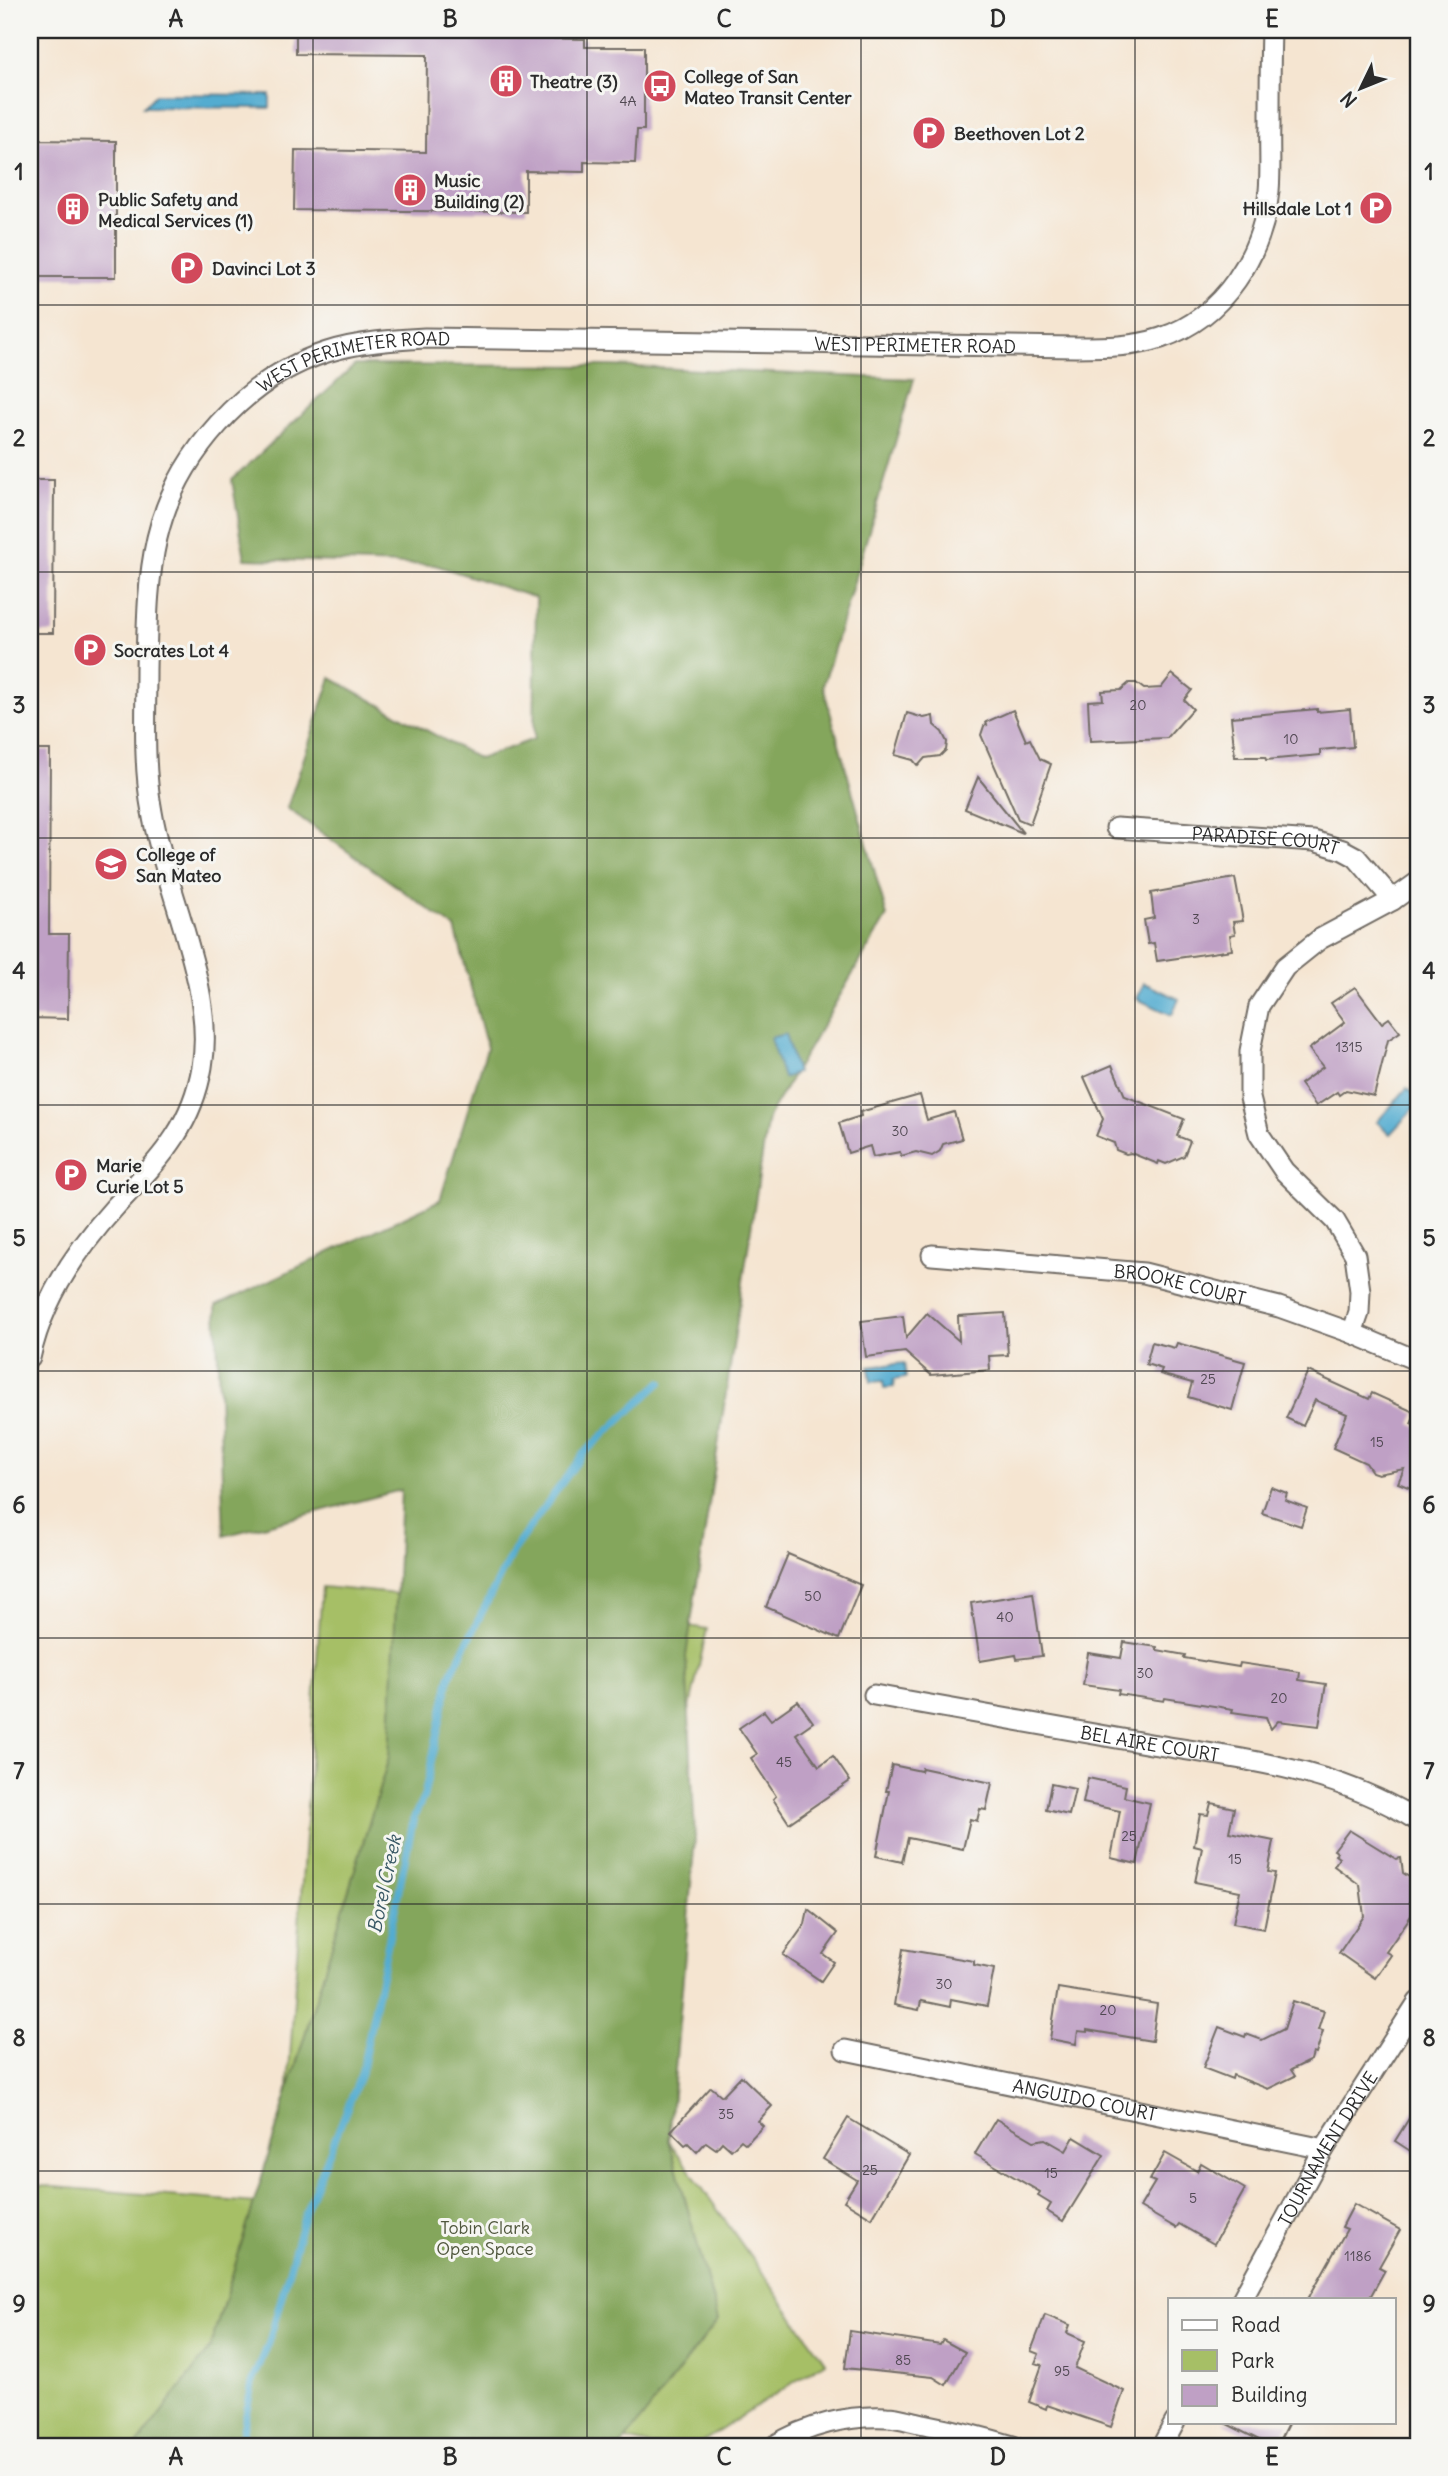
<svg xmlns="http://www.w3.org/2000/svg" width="1448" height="2476" viewBox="0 0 1448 2476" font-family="Delius,sans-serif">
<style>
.green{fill:#a6bf66;stroke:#687548;stroke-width:2}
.forest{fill:#84a65b;stroke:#586843;stroke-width:2}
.water{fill:#52acd0;stroke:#3e6c7e;stroke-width:2}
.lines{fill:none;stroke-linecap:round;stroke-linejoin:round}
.stream{stroke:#52acd0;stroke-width:7}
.building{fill:#bfa0c5}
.minor-casing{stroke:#726c65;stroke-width:23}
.minor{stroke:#fff;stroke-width:19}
.grid{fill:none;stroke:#2b2b2b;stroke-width:2;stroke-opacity:0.55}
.labels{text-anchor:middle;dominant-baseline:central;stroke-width:6;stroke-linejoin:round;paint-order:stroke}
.number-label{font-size:14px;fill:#504852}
.poi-label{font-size:18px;font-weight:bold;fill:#2b2b2b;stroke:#f6f6f2;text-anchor:start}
.street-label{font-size:18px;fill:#2b2b2b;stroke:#f6f6f2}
.park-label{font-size:18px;fill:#50573d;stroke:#f6f6f2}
.water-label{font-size:19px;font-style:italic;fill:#395865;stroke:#f6f6f2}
.neatline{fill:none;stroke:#2b2b2b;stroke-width:2.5}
.grid-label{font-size:23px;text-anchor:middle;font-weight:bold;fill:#2b2b2b}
</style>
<rect width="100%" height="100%" fill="#f6f6f2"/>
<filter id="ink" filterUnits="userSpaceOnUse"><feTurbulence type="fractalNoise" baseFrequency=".0143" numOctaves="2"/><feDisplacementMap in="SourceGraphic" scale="14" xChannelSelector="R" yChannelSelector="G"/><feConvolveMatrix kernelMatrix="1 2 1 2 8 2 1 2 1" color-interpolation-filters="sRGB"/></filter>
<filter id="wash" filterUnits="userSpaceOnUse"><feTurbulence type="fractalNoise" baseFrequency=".00686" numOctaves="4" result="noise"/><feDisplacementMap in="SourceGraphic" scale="28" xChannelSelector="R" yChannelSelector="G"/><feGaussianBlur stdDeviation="1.57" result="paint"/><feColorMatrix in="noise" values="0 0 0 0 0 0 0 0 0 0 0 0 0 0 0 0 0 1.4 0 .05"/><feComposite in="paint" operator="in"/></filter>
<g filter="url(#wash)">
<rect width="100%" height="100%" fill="#f5e5d1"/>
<path class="green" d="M322 1587 624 1615 707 1629 688 1716 693 1840 669 2141 825 2362 696 2446H653L604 2435 594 2446H30V2185L280 2205Z"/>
<path class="forest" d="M355 365 611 366 914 379 823 686 887 916 768 1117 686 1656 695 1838 669 2140 718 2320 621 2446H136L210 2348 389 1757 401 1490 224 1536 216 1306 440 1200 487 1048 455 928 287 808 331 678 479 759 534 739 536 598 435 565 245 559 232 480Z"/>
<g class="water">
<path d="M156 94 270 95V108L143 107Z"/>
<path d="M1144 983 1179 999 1172 1015 1137 999Z"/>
<path d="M785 1034 797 1073 783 1078 770 1038Z"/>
<path d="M1407 1088 1418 1098V1104L1390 1134 1377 1122Z"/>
<path d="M904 1363 906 1378 893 1380 894 1387 884 1388 883 1381 871 1382 869 1367Z"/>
</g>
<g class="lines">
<path class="stream" d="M240 2446 252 2384 269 2342 305 2213 361 2074 414 1817 424 1796 450 1676 514 1549 583 1454 661 1382"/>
</g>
<g id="blocks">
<g class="building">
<path d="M296 30H528V38L585 39V47H644V130H637L635 163 584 162V172L526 171V212L294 210 295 150 426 152 427 55 296 54Z"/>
<path d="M30 140 116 141V277H30Z"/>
<path d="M30 480H54L53 633H30Z"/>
<path d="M1172 674 1192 690 1184 700 1193 709 1167 738 1090 741 1088 701 1103 700 1102 691 1121 690 1129 683H1136L1144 689 1161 688Z"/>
<path d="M1317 709V712L1350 709 1353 747 1320 750V755L1266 760 1265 757H1235L1231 717Z"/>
<path d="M1013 710 1026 741 1030 739 1040 759 1051 764 1030 824 1018 819 981 735 984 726 987 725 986 722Z"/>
<path d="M907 713 924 718 933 716 934 725 942 732 947 742 946 750 940 756 925 758 918 766 913 760 895 755Z"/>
<path d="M30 750H50L49 934H69L68 1019 30 1018Z"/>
<path d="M978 777 1023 833 965 809Z"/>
<path d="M1235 878 1243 921 1233 922 1235 934 1230 935 1232 950 1157 961 1154 943 1148 944 1144 920 1154 918 1151 893Z"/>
<path d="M1355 987 1382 1023 1389 1018 1400 1032 1388 1040 1374 1096 1346 1090 1339 1095 1337 1092 1316 1106 1300 1084 1323 1067 1309 1049 1345 1022 1331 1003Z"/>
<path d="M1112 1065 1125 1096 1184 1119 1177 1136 1190 1141 1184 1156 1166 1164 1159 1161 1158 1164 1131 1153 1126 1154 1116 1150 1114 1143 1096 1136 1103 1119 1084 1077Z"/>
<path d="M920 1095 927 1120 954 1112 962 1139 943 1144 940 1151 932 1156 916 1152 901 1156 900 1152 873 1157 870 1146 848 1153 839 1123 861 1116 860 1112Z"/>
<path d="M927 1313 959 1341 958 1316 1005 1313 1008 1355 989 1356 990 1370 931 1375 905 1352 866 1357 861 1321 903 1316 906 1338Z"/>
<path d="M1152 1342 1175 1348 1177 1343 1245 1362 1232 1410 1188 1397 1192 1383 1160 1374 1162 1369 1146 1364Z"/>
<path d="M1308 1371 1369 1399 1372 1393 1416 1413 1411 1424 1418 1427V1491L1398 1483 1404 1469 1378 1474 1372 1472 1366 1463 1333 1448 1347 1414 1315 1400 1303 1426 1286 1418Z"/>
<path d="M1271 1487 1287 1493 1285 1500 1307 1508 1301 1526 1262 1513Z"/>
<path d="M788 1554 861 1585 839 1639 766 1607Z"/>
<path d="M1033 1593 1042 1656 1017 1659 1016 1655 980 1661 971 1603Z"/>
<path d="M1124 1642 1157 1647V1650L1185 1655 1184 1658 1239 1667 1240 1663 1300 1672 1299 1680 1326 1684 1319 1726 1278 1721 1271 1729 1266 1717 1232 1712 1233 1709 1165 1698 1164 1701 1118 1694 1119 1690 1083 1685 1088 1653 1121 1658Z"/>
<path d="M798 1701 813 1722 796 1734 819 1766 833 1756 850 1781 789 1823 773 1799 776 1796 751 1758 757 1754 739 1728 764 1711 771 1720Z"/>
<path d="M892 1765 921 1771 922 1768 992 1783 986 1810 980 1809 977 1821 970 1819 963 1849 908 1838 902 1862 876 1856 889 1791H886Z"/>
<path d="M1088 1778 1126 1786 1124 1797 1150 1803 1137 1864 1111 1858 1120 1811 1083 1803Z"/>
<path d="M1051 1784 1075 1789 1069 1815 1046 1810Z"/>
<path d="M1211 1803 1234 1808 1229 1832 1274 1841 1268 1872 1275 1873 1264 1929 1233 1923 1240 1891 1195 1882 1202 1848 1194 1846 1200 1814 1208 1815Z"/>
<path d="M1349 1830 1396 1859 1401 1858 1403 1873 1418 1883V1890L1410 1902 1417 1907 1386 1952 1391 1955 1375 1978 1339 1953 1364 1916 1360 1885 1334 1866 1339 1858 1335 1855 1337 1852 1334 1850Z"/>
<path d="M808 1909 838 1933 823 1954 834 1962 821 1981 783 1955 805 1924Z"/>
<path d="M903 1949 974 1961V1965L994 1969 987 2006 951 1999 950 2007 921 2001 919 2010 894 2005Z"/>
<path d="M1058 1988 1157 2004 1152 2041 1087 2030V2032L1078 2031 1076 2044 1050 2039Z"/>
<path d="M1293 2001 1324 2011 1318 2030 1323 2031 1316 2054 1313 2053 1311 2060 1291 2070 1295 2076 1268 2089 1233 2075 1232 2079 1203 2068 1219 2027 1245 2037 1246 2034 1262 2040 1284 2029Z"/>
<path d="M741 2076 772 2106 758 2121 763 2126 746 2144 741 2140 731 2150 722 2142 716 2149 706 2142 697 2152 688 2143 685 2145 671 2131 711 2087 722 2096Z"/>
<path d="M1418 2104V2156L1395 2141Z"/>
<path d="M848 2118 909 2155 872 2218 844 2201 857 2180 823 2159Z"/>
<path d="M996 2119 1034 2141 1045 2139 1066 2151 1074 2137 1104 2155 1063 2221 1047 2211 1051 2204 1038 2196 1040 2192 975 2154Z"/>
<path d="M1165 2153 1197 2171 1201 2163 1245 2189 1214 2244 1179 2224 1176 2228 1140 2207 1155 2182 1150 2180Z"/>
<path d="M1354 2204 1400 2230 1379 2267 1385 2270 1369 2299H1308L1347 2229 1342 2227Z"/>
<path d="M1045 2315 1070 2325 1067 2333 1085 2341 1075 2368 1124 2391 1111 2427 1047 2405 1046 2409 1029 2402 1042 2365 1035 2363 1039 2354 1031 2351Z"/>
<path d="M850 2331 940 2345 943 2340 965 2352 946 2385 933 2377 845 2368Z"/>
<path d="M1223 2422H1289L1277 2446H1271Z"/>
</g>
</g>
</g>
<g filter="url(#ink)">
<use href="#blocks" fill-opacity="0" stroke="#726c65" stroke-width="2"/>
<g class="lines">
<defs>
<g id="minor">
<path id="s1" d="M1116 828 1314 841 1343 850 1356 857 1393 900"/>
<path id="s2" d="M932 1255 1144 1273 1279 1307 1352 1333 1418 1361"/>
<path d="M1352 1333 1359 1313 1360 1291 1355 1255 1335 1221 1284 1171 1259 1134 1250 1098V1051L1259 1006 1285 967 1320 939 1393 900 1418 882"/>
<path id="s3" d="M30 1358C42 1301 76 1250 115 1207 156 1162 191 1131 202 1067 216 989 165 891 152 812 143 765 146 716 146 669 147 625 147 582 157 538 176 456 245 378 327 352 359 342 392 340 425 338L1076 347C1105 347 1134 347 1161 338 1224 317 1263 254 1269 191 1271 169 1269 147 1270 126 1270 94 1270 62 1271 30"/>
<path id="s4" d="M874 1695C964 1711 1055 1727 1145 1743 1240 1759 1335 1768 1418 1821"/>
<path id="s5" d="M845 2050 1324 2149"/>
<path id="s6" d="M1242 2299 1324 2149 1418 2002"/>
<path d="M774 2446C806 2425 849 2415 887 2417 899 2417 912 2422 924 2424 954 2430 983 2437 1013 2446"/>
<path d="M1162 2446 1175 2422"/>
</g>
</defs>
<use href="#minor" class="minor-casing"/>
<use href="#minor" class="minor"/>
</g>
</g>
<path class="grid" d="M313 30V2446M587 30V2446M861 30V2446M1135 30V2446M30 305H1418M30 572H1418M30 838H1418M30 1105H1418M30 1371H1418M30 1638H1418M30 1904H1418M30 2171H1418"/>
<defs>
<symbol id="building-disc" viewBox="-11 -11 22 22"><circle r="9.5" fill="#d1495b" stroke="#f6f6f2"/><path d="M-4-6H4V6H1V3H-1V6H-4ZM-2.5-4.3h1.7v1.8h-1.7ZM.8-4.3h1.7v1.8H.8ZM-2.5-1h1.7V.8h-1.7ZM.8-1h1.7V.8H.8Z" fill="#fff"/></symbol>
<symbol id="bus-disc" viewBox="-11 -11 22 22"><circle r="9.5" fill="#d1495b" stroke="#f6f6f2"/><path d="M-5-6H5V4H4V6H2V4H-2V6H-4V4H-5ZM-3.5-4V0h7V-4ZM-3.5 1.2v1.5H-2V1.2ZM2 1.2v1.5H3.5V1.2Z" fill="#fff"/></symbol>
<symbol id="parking-disc" viewBox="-11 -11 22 22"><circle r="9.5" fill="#d1495b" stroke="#f6f6f2"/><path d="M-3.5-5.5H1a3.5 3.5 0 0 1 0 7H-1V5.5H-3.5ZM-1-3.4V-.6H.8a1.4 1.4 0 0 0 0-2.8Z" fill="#fff"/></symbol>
<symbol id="university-disc" viewBox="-11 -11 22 22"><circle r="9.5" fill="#d1495b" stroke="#f6f6f2"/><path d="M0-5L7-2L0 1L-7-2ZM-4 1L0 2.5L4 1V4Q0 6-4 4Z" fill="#fff"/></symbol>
</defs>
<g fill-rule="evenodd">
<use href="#building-disc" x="487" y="62" width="38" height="38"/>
<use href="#bus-disc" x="641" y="67" width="38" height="38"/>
<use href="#parking-disc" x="910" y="114" width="38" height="38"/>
<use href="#building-disc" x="391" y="171" width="38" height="38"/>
<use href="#parking-disc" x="1357" y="189" width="38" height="38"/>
<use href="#building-disc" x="54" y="190" width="38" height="38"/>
<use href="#parking-disc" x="168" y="249" width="38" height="38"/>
<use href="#parking-disc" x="71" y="631" width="38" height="38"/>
<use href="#university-disc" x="92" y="845" width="38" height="38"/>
<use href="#parking-disc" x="52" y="1156" width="38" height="38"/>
</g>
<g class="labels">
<g class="number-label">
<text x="628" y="101">4A</text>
<text x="1138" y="705">20</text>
<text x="1291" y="739">10</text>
<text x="1196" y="919">3</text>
<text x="1349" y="1047">1315</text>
<text x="900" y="1131">30</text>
<text x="1208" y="1379">25</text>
<text x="1377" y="1442">15</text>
<text x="813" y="1596">50</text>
<text x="1005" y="1617">40</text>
<text x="1145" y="1673">30</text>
<text x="1279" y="1698">20</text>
<text x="784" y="1762">45</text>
<text x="1129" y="1836">25</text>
<text x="1235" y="1859">15</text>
<text x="944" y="1984">30</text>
<text x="1108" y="2010">20</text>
<text x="726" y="2114">35</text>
<text x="870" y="2170">25</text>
<text x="1051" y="2173">15</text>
<text x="1193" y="2198">5</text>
<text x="1358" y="2256">1186</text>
<text x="903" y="2360">85</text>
<text x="1062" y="2371">95</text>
</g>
<g class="poi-label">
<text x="684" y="76">College of San<tspan x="684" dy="21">Mateo Transit Center</tspan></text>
<text x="530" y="81">Theatre (3)</text>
<text x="954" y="133">Beethoven Lot 2</text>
<text x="434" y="180">Music<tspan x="434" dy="21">Building (2)</tspan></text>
<text x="98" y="199">Public Safety and<tspan x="98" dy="21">Medical Services (1)</tspan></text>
<text x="1352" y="208" text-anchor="end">Hillsdale Lot 1</text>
<text x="212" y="268">Davinci Lot 3</text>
<text x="114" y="650">Socrates Lot 4</text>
<text x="136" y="854">College of<tspan x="136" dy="21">San Mateo</tspan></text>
<text x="96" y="1165">Marie<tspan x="96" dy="21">Curie Lot 5</tspan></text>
</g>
<g class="street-label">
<text stroke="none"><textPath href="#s3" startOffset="1732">WEST PERIMETER ROAD</textPath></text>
<text stroke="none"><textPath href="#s3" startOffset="1166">WEST PERIMETER ROAD</textPath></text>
<text stroke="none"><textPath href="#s1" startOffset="150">PARADISE COURT</textPath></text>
<text stroke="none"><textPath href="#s2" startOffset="250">BROOKE COURT</textPath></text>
<text stroke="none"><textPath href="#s4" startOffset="280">BEL AIRE COURT</textPath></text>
<text stroke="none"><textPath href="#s5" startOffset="245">ANGUIDO COURT</textPath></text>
<text stroke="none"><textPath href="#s6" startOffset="173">TOURNAMENT DRIVE</textPath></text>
</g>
<g class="park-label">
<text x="485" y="2227">Tobin Clark<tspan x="485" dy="21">Open Space</tspan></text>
</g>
<g class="water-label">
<text transform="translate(384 1884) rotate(-78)">Borel Creek</text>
</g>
</g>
<rect width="1448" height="2476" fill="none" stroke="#f6f6f2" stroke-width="77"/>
<rect x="1168" y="2298" width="228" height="126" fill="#f6f6f2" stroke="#a5a5a2" stroke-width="2"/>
<rect x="1182" y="2320" width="35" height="10" fill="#ffffff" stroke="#a5a5a2" stroke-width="2"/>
<text x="1231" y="2332" font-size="21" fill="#2b2b2b">Road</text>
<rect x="1182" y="2350" width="35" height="21" fill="#a6bf66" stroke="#a5a5a2" stroke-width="2"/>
<text x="1231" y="2368" font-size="21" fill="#2b2b2b">Park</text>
<rect x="1182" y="2385" width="35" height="21" fill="#bfa0c5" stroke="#a5a5a2" stroke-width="2"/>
<text x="1231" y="2402" font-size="21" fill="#2b2b2b">Building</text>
<g transform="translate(1361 88) rotate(227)" stroke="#f6f6f2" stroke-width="5" paint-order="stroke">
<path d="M0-5L12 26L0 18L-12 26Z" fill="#2b2b2b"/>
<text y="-10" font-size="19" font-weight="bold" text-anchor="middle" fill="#2b2b2b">N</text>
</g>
<rect x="38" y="38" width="1372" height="2400" class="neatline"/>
<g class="grid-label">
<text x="176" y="27">A</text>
<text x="450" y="27">B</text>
<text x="724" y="27">C</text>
<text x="998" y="27">D</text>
<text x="1272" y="27">E</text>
<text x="19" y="180">1</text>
<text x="1429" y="180">1</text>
<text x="19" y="446">2</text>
<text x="1429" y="446">2</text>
<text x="19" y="713">3</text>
<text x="1429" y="713">3</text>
<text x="19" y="979">4</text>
<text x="1429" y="979">4</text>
<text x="19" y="1246">5</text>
<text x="1429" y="1246">5</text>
<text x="19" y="1513">6</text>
<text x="1429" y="1513">6</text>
<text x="19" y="1779">7</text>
<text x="1429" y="1779">7</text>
<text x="19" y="2046">8</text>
<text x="1429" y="2046">8</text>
<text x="19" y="2312">9</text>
<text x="1429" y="2312">9</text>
<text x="176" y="2465">A</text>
<text x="450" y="2465">B</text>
<text x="724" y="2465">C</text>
<text x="998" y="2465">D</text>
<text x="1272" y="2465">E</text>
</g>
</svg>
